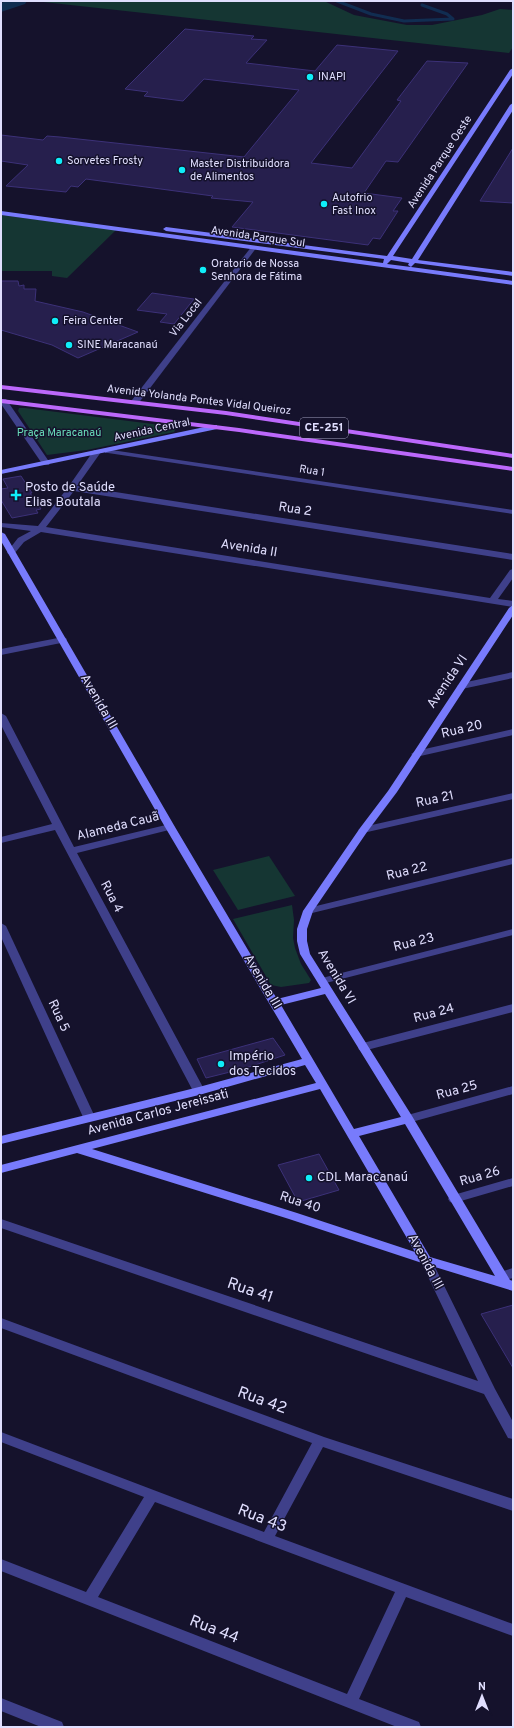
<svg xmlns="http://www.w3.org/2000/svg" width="514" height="1728" viewBox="0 0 514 1728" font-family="Overpass,sans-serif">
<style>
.green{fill:#153633}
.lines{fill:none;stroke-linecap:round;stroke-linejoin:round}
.stream{stroke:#112d51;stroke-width:3}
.river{fill:#112d51;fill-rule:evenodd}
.building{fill:#261f4d;stroke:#3c3178}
.street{fill:#3f408a;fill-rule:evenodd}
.secondary{fill:#787bfc;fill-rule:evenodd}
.primary{fill:#bc68fb;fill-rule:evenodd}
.poi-dot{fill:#0feef9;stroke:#15122c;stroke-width:1.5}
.labels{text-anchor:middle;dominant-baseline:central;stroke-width:3;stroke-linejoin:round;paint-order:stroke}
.far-poi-label{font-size:11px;fill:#e0defe;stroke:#15122c;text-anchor:start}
.far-street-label{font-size:11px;fill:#e0defe;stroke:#15122c}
.far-park-label{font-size:11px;fill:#6adebb;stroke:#15122c}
.shield{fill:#15122c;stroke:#a3a1bf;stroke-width:1}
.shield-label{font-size:12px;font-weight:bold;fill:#e0defe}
.poi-label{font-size:13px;fill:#e0defe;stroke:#15122c;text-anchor:start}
.street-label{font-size:13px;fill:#e0defe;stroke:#15122c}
.near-street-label{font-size:16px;fill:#e0defe;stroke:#15122c}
</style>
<rect width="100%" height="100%" fill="#15122c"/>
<g class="green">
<path d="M34 1H324L354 15 407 25H432L482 15 500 9 513 10V47L509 53Z"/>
<path d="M1 215 116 230 67 278 52 276V271H1Z"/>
<path d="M19 408H25L177 427 174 432 87 450 47 455 18 411Z"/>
<path d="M269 856 295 896 238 910 213 870Z"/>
<path d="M292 905 294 920 293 938 295 948 301 964 311 980 309 983 281 987 271 985 233 919Z"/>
</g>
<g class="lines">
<path class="stream" d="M337 1 371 14 404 21 453 19 447 14 422 5"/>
<path class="river" d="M7 1H27L25 4 1 12V3Z"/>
</g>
<g class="building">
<path d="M185 29 254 36 251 39 267 40 246 63 315 71 337 45 398 51 311 163 352 168 401 101 397 100 427 61 468 63 398 162 386 161 364 193 402 198 393 211H398L380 239 373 238 368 245 232 227 253 202 211 198 213 196 86 179 78 187 71 186 66 192 6 186 28 165 1 161V135L43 140 47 136 60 137 244 157 299 90 204 79 183 101 144 96 148 92 125 89Z"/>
<path d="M513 148V203L480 201Z"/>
<path d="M1 281H18L19 286 24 285V289H36L35 301 83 312 138 332 78 358 52 345 1 330Z"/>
<path d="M152 293 194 299 174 324 160 322 167 314 137 310Z"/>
<path d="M21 476 32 493H30L41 509 36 510 38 513 12 518 1 500V489L8 488 3 479Z"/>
<path d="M273 1038 285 1055 246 1068 206 1078 197 1059Z"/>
<path d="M319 1154 339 1190 298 1202 278 1165Z"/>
<path d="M513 1305V1368L481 1314Z"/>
</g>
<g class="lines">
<g class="street">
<path d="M252 246 257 247 138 404H132V400Z"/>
<path d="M1 399H6L50 463 49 465H43L1 404Z"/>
<path d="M105 449 513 510V514L108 453H105Z"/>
<path d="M94 450H97L101 452 77 486 513 554V560L74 491 46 527 490 598 510 570 513 569V578L498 599 513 601V607L41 532 24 542 14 554H8L7 552 18 538 31 531 1 527V523L38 526 69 486Z"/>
<path d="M63 637 66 638 67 640 66 642 1 655V649Z"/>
<path d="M513 672V678L462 689 457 686 462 683Z"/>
<path d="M1 713 6 716 74 847 170 824 175 827 173 829 77 853 205 1091 203 1094H195L193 1091 55 830 1 843V837L52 824 1 725Z"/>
<path d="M513 729V735L416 757 411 754 416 751Z"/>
<path d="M513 793V799L363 833 358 830 363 827Z"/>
<path d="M513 858V864L308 914 303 911 308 908Z"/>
<path d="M1 923 6 926 95 1117 93 1120H85L83 1117 1 937Z"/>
<path d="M513 929V935L322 984 317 981 322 978Z"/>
<path d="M513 1004V1012L363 1051 359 1050 358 1047 359 1044 363 1043Z"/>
<path d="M513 1086V1094L408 1123 404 1122 402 1119 404 1116Z"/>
<path d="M513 1178V1186L454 1203 450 1202 448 1199 450 1196Z"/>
<path d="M1 1219 478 1381 420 1260 422 1257 426 1256 430 1257 495 1389 513 1422V1439L508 1438 484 1394 1 1228Z"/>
<path d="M513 1268V1278L501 1281 497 1279 495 1276 497 1273Z"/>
<path d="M1 1318 324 1437 513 1499V1511L323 1447 275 1536 513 1624V1636L406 1597 359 1699 419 1722 421 1727H397L1 1571V1559L86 1592 144 1497 1 1442V1432L264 1532 312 1443 1 1328ZM155 1502 395 1592 347 1694 98 1597Z"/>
<path d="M1 1698 62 1722 64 1727H41L1 1711Z"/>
</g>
<g class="secondary">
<path d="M513 68V74L393 256 412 259 510 105 513 103V110L418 260 513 272V276L415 263 411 267 513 281V285L1 215V211L383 263 384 259 166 231 163 229 166 227 387 256 510 70ZM391 260 409 263 408 265 411 267 387 264Z"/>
<path d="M214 425H217V429L1 474V470Z"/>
<path d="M1 532 5 534 175 827 277 999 321 988 300 954 297 941V929L303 911 360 828 388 791 509 608 513 605V615L397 792 367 832 313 911 307 929V941L310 954 412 1116 510 1280 513 1281V1291L422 1263 289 1219 77 1153 1 1173V1165L316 1083 305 1065 199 1095 1 1144V1136L199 1087 302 1059 165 827 1 541ZM325 994 401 1117 354 1129 281 1005ZM320 1089 415 1252 297 1213 92 1149ZM405 1124 495 1276 430 1257 359 1136Z"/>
</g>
<g class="primary">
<path d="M1 385 226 411 513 454V458L226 415 1 389Z"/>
<path d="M1 399 239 428 513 467V471L239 432 1 403Z"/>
</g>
</g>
<g class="poi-dot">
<circle cx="310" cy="77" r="4"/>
<circle cx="59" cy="161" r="4"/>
<circle cx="182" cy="170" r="4"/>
<circle cx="324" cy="204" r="4"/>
<circle cx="203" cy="270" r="4"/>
<circle cx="55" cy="321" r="4"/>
<circle cx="69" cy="345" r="4"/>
<path d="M14 489h4v4h4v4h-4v4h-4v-4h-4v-4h4z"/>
<circle cx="221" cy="1064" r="4"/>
<circle cx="309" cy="1178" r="4"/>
</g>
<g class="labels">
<g class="far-poi-label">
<text x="318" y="77">INAPI</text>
<text x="67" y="161">Sorvetes Frosty</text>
<text x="190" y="164">Master Distribuidora<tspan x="190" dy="13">de Alimentos</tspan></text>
<text x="332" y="198">Autofrio<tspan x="332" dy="13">Fast Inox</tspan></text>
<text x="211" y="264">Oratorio de Nossa<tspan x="211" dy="13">Senhora de Fátima</tspan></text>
<text x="63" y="321">Feira Center</text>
<text x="77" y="345">SINE Maracanaú</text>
</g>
<g class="far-street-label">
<text transform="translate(440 162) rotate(-57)">Avenida Parque Oeste</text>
<text transform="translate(258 237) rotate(8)">Avenida Parque Sul</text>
<text transform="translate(186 318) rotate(-52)">Via Local</text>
<text transform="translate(199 400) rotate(7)">Avenida Yolanda Pontes Vidal Queiroz</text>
<text transform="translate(152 430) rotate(-12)">Avenida Central</text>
<text transform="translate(312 471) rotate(9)">Rua 1</text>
</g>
<g class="far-park-label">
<text x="59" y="433">Praça Maracanaú</text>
</g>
<rect class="shield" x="300" y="418" width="48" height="20" rx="3"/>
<g class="shield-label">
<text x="324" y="428">CE-251</text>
</g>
<g class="poi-label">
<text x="25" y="488">Posto de Saúde<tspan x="25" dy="15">Elias Boutala</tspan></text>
<text x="229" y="1057">Império<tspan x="229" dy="15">dos Tecidos</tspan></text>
<text x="317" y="1178">CDL Maracanaú</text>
</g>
<g class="street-label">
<text transform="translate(295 510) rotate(9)">Rua 2</text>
<text transform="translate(249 549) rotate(9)">Avenida II</text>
<text transform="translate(448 682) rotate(-56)">Avenida VI</text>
<text transform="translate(98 702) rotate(60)">Avenida III</text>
<text transform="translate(462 730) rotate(-13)">Rua 20</text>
<text transform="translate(435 800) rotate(-12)">Rua 21</text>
<text transform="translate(118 827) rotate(-14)">Alameda Cauã</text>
<text transform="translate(407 872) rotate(-14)">Rua 22</text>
<text transform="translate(111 897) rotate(62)">Rua 4</text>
<text transform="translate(414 943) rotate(-14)">Rua 23</text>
<text transform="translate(336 977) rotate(59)">Avenida VI</text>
<text transform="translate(262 982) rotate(59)">Avenida III</text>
<text transform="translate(434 1014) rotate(-15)">Rua 24</text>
<text transform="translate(58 1016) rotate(65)">Rua 5</text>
<text transform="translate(457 1091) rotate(-15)">Rua 25</text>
<text transform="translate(158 1113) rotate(-15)">Avenida Carlos Jereissati</text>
<text transform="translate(480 1177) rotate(-16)">Rua 26</text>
<text transform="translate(300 1203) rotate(18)">Rua 40</text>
<text transform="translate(425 1262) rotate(62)">Avenida III</text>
</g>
<g class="near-street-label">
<text transform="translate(250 1291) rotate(19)">Rua 41</text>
<text transform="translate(262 1401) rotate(20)">Rua 42</text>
<text transform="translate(262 1519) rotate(21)">Rua 43</text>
<text transform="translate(214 1630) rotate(21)">Rua 44</text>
</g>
</g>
<rect width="514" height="1728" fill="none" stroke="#e0defe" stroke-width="4"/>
<g transform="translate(482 1696)" stroke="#15122c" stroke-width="3" paint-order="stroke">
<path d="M0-3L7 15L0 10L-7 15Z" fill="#e0defe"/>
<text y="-6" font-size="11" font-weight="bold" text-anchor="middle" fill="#e0defe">N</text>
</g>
</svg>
